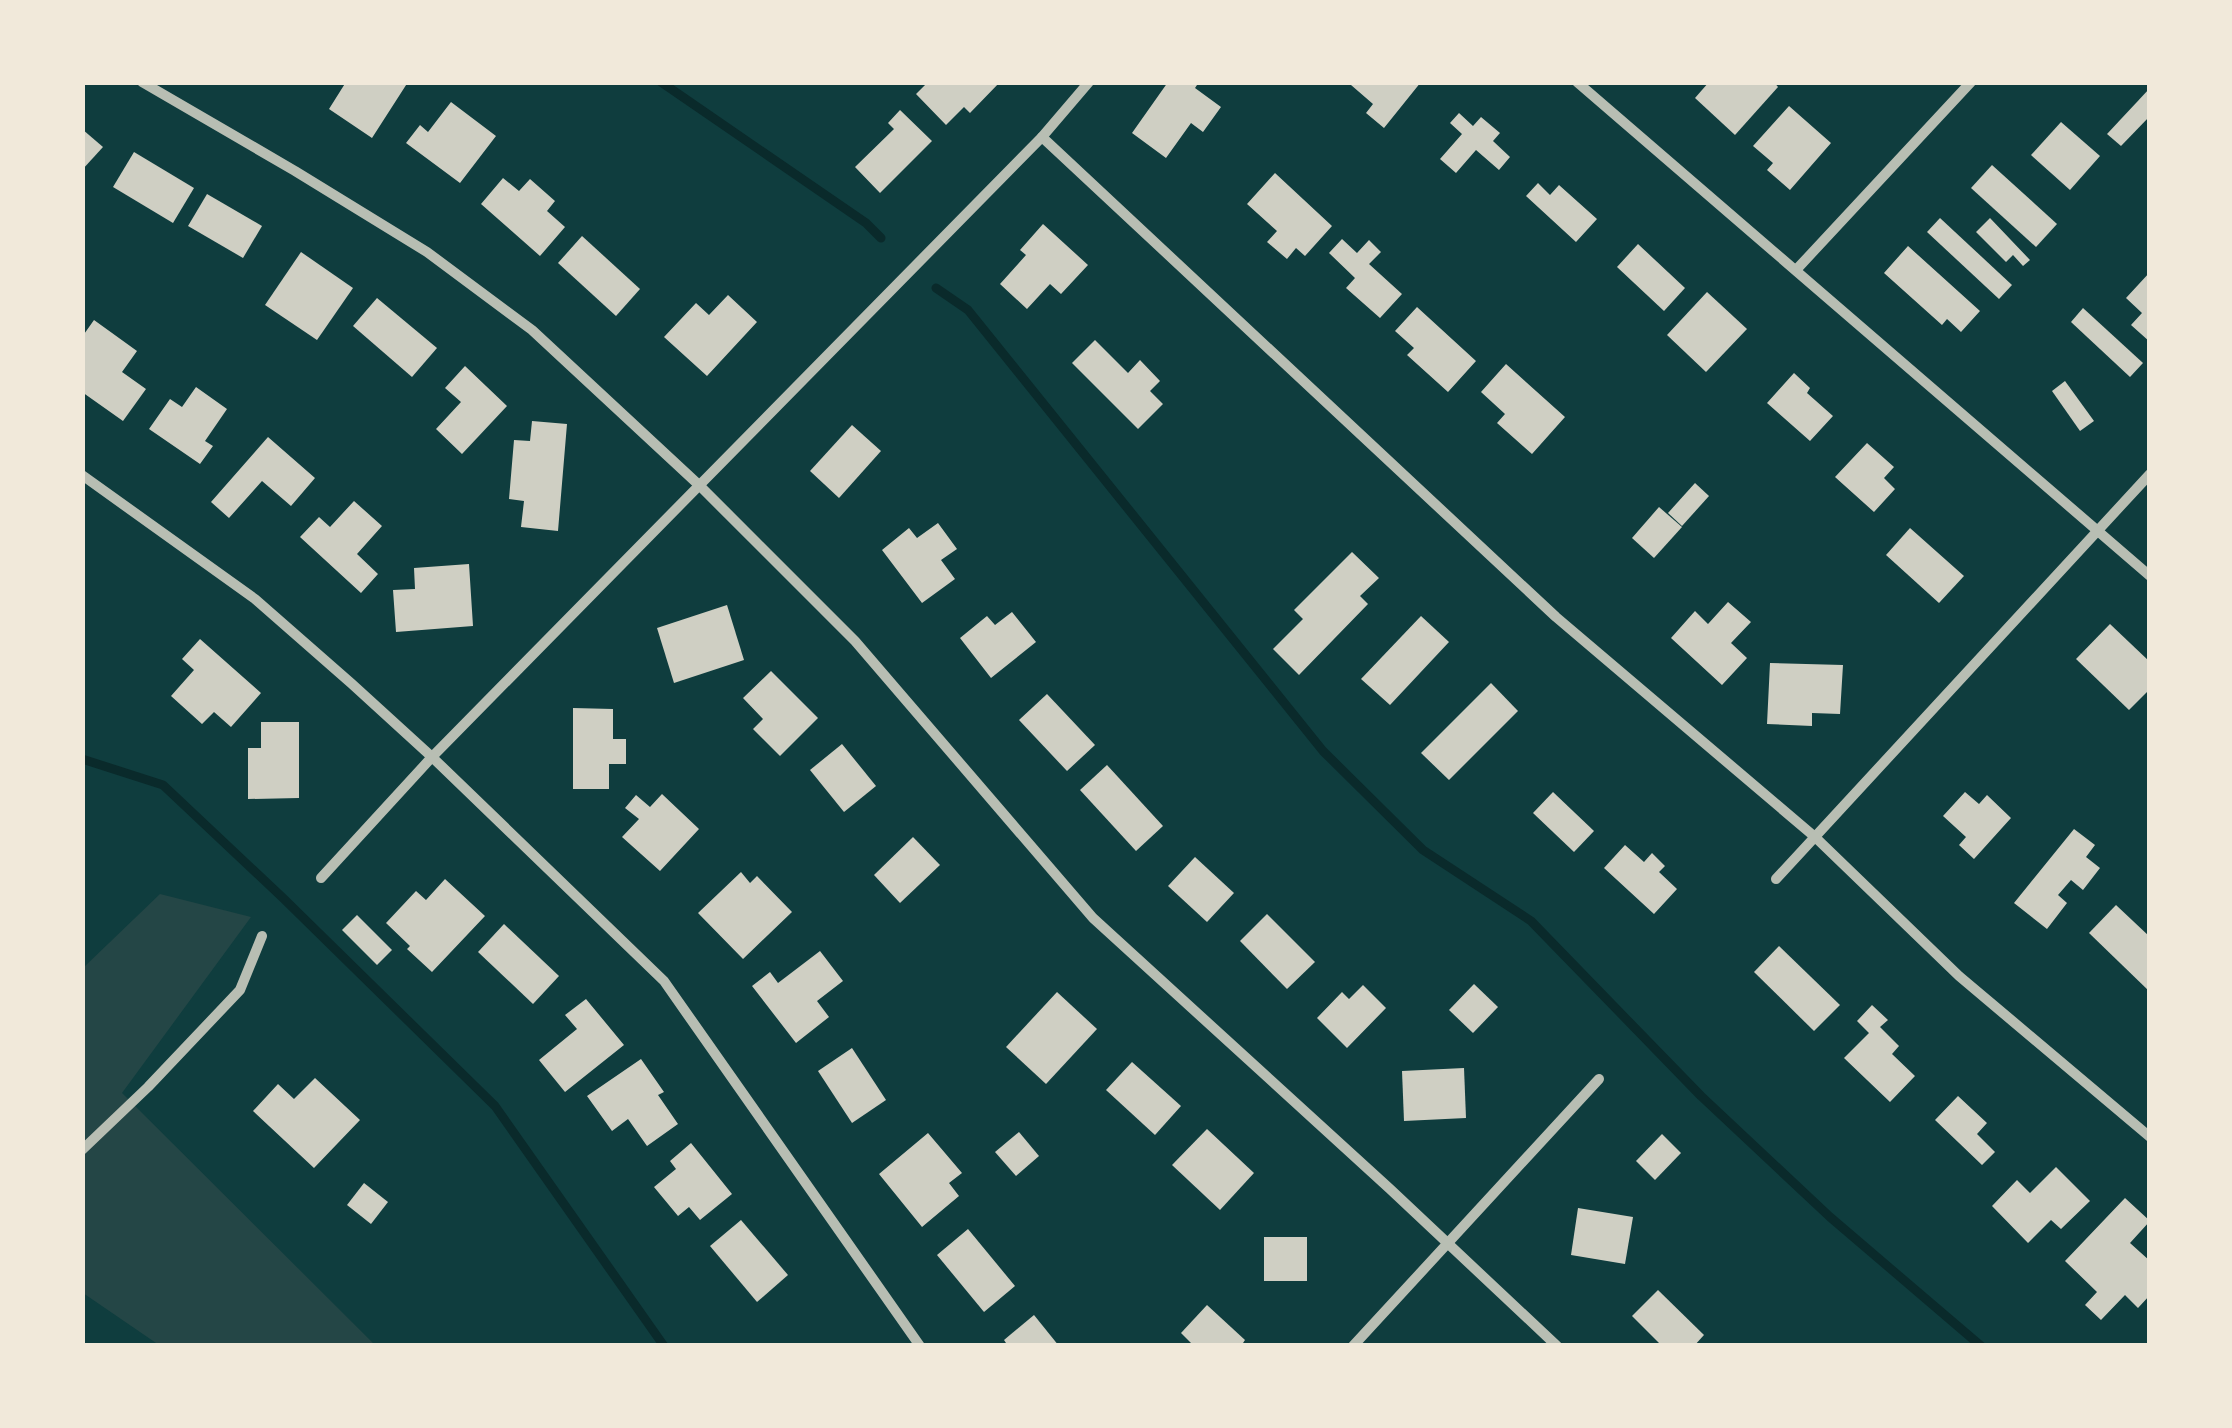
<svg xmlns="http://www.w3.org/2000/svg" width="2232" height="1428" viewBox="0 0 2232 1428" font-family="Manrope,sans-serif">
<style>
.green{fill:#244646}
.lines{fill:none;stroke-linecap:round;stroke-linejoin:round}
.stream{stroke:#0a2a2b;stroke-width:9}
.building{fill:#cfcfc3}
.minor{stroke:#b8beb3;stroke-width:10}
</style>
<rect width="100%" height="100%" fill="#0f3d3e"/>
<path class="green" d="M160 894 251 917 122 1093 375 1345H159L83 1293V968Z"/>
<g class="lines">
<g class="stream">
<path d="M661 82 866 223 881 238"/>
<path d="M936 288 968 310 1323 751 1423 850 1531 921 1701 1096 1830 1217 1981 1346"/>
<path d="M82 759 163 785 283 898 495 1106 664 1346"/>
</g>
</g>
<g class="building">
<path d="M346 82 360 83 408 82 372 138 329 109Z"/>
<path d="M928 82H1000L970 113 964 107 946 125 916 94Z"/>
<path d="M1168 82H1199L1195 88 1221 107 1203 132 1191 123 1166 158 1132 133Z"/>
<path d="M1352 82H1421L1384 128 1366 113 1373 104 1351 85Z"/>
<path d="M1709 82H1774L1778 87 1735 135 1695 98Z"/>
<path d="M2150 88V116L2121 146 2107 134Z"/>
<path d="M451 102 496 136 460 183 406 143 420 125 428 132Z"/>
<path d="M1789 106 1831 143 1790 190 1767 170 1773 163 1753 146Z"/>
<path d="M900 110 932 141 880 193 855 167 894 129 888 123Z"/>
<path d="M1459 113 1473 126 1481 117 1500 133 1493 141 1510 157 1499 170 1476 150 1456 173 1440 159 1462 134 1450 123Z"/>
<path d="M2061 122 2100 156 2070 190 2031 155Z"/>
<path d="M82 129 103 147 82 170Z"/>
<path d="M134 152 194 188 173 223 113 187Z"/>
<path d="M1992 165 2057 224 2036 247 1971 188Z"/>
<path d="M1275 173 1332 226 1305 256 1296 248 1287 259 1267 242 1277 231 1247 204Z"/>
<path d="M503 178 519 191 530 179 555 201 547 211 565 227 540 256 481 204Z"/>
<path d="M1538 183 1550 195 1559 185 1597 219 1576 242 1526 196Z"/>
<path d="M207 194 262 226 243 258 188 226Z"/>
<path d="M1940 218 2012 285 1999 299 1927 232Z"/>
<path d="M1990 218 2030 260 2023 266 2013 255 2006 262 1976 232Z"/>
<path d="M1043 224 1088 265 1061 294 1050 284 1027 309 1000 284 1026 255 1020 250Z"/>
<path d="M582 236 640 289 616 316 558 263Z"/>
<path d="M1342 239 1357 253 1369 240 1381 252 1369 264 1402 294 1380 318 1346 288 1355 278 1329 253Z"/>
<path d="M1638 244 1685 288 1664 311 1617 267Z"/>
<path d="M1908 246 1980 311 1961 332 1947 319 1942 325 1884 273Z"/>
<path d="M301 252 353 288 317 340 265 305Z"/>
<path d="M2150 272V342L2131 325 2142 313 2126 298Z"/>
<path d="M1707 292 1747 329 1706 372 1667 335Z"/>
<path d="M728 295 757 322 707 376 664 337 696 303 709 315Z"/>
<path d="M377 298 437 348 412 377 353 326Z"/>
<path d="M1417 307 1476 361 1448 392 1407 355 1414 348 1395 331Z"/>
<path d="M2083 308 2143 363 2130 377 2071 322Z"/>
<path d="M94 320 137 351 122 372 146 389 123 421 82 392V337Z"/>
<path d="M1095 340 1128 373 1140 360 1160 381 1150 391 1163 404 1138 429 1072 363Z"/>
<path d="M1506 364 1565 417 1532 454 1497 423 1505 414 1481 392Z"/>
<path d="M465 366 507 406 462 454 436 429 461 402 445 388Z"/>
<path d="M1794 373 1810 388 1807 393 1833 416 1810 441 1767 403Z"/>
<path d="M2065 381 2094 421 2080 431 2052 391Z"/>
<path d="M196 387 227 409 205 441 213 446 200 464 149 429 170 399 182 407Z"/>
<path d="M532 421 567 424 558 531 521 527 524 501 509 499 514 440 530 441Z"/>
<path d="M852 425 881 451 839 498 810 471Z"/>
<path d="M268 437 315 478 291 506 262 481 229 518 211 502Z"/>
<path d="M1867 443 1894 467 1884 478 1895 489 1874 512 1835 477Z"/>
<path d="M1695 483 1709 496 1682 526 1668 513Z"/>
<path d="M354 501 382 526 357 554 378 574 361 593 300 537 319 517 330 527Z"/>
<path d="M1659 507 1682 527 1654 558 1632 538Z"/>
<path d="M938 523 957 549 941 560 955 579 922 603 882 550 909 528 917 538Z"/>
<path d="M1910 528 1964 576 1939 603 1886 555Z"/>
<path d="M1352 552 1379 578 1360 596 1368 604 1299 675 1273 649 1303 619 1294 610Z"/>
<path d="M469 564 473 626 396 632 393 590 415 589 414 568Z"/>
<path d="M1728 602 1751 622 1731 643 1747 658 1722 685 1671 638 1695 611 1708 624Z"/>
<path d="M727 605 744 660 674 683 657 628Z"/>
<path d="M1012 612 1036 642 991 678 960 638 987 616 995 625Z"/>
<path d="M1421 616 1449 642 1390 705 1361 679Z"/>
<path d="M2110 624 2150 662V689L2129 710 2076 659Z"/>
<path d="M200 639 261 693 231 727 214 712 202 724 171 696 194 670 182 659Z"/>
<path d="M1770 663 1843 665 1840 714 1812 713V726L1767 724Z"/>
<path d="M771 671 818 718 780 756 753 729 763 719 743 698Z"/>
<path d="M1491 683 1518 711 1449 780 1421 753Z"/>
<path d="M1047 694 1095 745 1067 771 1019 720Z"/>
<path d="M573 708 613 709V739H626V764H609V789H573Z"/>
<path d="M261 722H299V798L248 799V748H261Z"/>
<path d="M842 744 876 786 844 812 810 770Z"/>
<path d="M1107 765 1163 826 1136 851 1080 790Z"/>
<path d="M1553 792 1594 831 1574 852 1533 813Z"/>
<path d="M1965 792 1979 804 1987 795 2011 818 1974 859 1959 845 1966 837 1943 816Z"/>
<path d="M662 794 699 829 660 871 622 837 639 819 625 808 636 795 650 807Z"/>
<path d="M2074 829 2095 845 2086 857 2100 868 2083 890 2071 880 2058 895 2067 903 2047 929 2014 903Z"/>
<path d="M913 837 940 865 900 903 874 875Z"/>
<path d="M1625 845 1644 862 1652 853 1665 866 1659 872 1677 889 1654 914 1604 868Z"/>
<path d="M1195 857 1234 893 1207 922 1168 886Z"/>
<path d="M741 872 750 883 757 876 792 912 743 959 698 913Z"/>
<path d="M445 879 485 916 432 972 407 949 410 946 386 923 416 891 426 900Z"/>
<path d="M2116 905 2150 937V992L2089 933Z"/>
<path d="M1267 914 1315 962 1287 989 1240 941Z"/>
<path d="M357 915 392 950 377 965 342 930Z"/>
<path d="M504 924 559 976 533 1004 478 952Z"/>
<path d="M1779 946 1840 1005 1814 1031 1754 972Z"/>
<path d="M820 951 843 981 817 1001 829 1017 796 1043 752 986 770 972 778 983Z"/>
<path d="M1474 984 1498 1007 1473 1033 1449 1010Z"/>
<path d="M1363 985 1386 1008 1347 1048 1317 1018 1342 992 1349 999Z"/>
<path d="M1057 992 1097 1029 1046 1084 1006 1047Z"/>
<path d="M586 999 624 1045 565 1092 539 1060 577 1029 565 1015Z"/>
<path d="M1872 1005 1888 1020 1880 1027 1899 1046 1892 1054 1915 1076 1890 1102 1844 1058 1869 1033 1857 1021Z"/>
<path d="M852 1048 886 1100 852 1123 818 1071Z"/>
<path d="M641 1059 664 1092 658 1095 678 1124 647 1146 628 1119 612 1131 587 1096Z"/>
<path d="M1132 1062 1181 1106 1155 1135 1106 1090Z"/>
<path d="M1464 1068 1466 1118 1404 1121 1402 1071Z"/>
<path d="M315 1078 360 1120 314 1168 253 1111 278 1084 294 1099Z"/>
<path d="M1958 1096 1987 1123 1977 1134 1995 1152 1982 1165 1935 1120Z"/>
<path d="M1207 1129 1254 1173 1220 1210 1172 1165Z"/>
<path d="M1019 1132 1039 1156 1016 1176 995 1152Z"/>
<path d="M928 1133 962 1173 949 1183 959 1196 922 1227 879 1174Z"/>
<path d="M1662 1134 1681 1153 1655 1180 1636 1161Z"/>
<path d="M691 1143 732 1194 700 1220 689 1207 678 1216 654 1187 676 1169 670 1161Z"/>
<path d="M2056 1167 2090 1201 2061 1229 2051 1220 2028 1243 1992 1206 2017 1180 2030 1193Z"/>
<path d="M364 1183 388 1202 371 1224 347 1205Z"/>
<path d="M2125 1198 2150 1221 2130 1243 2150 1261V1295L2138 1308 2125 1295 2101 1320 2085 1305 2097 1292 2065 1261Z"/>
<path d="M1578 1208 1633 1217 1625 1264 1571 1255Z"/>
<path d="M741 1220 788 1275 757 1302 710 1246Z"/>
<path d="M968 1229 1015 1286 984 1312 937 1255Z"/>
<rect x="1264" y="1237" width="43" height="44"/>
<path d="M1658 1290 1704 1335 1694 1346H1662L1632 1316Z"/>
<path d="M1207 1305 1245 1340 1241 1346H1194L1181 1333Z"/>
<path d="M1034 1315 1059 1346H1008L1004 1340Z"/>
</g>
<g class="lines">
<g class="minor">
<path d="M142 82 295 171 427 252 532 330 700 486 855 641 1093 918 1390 1189 1557 1346"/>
<path d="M1577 82 2150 576"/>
<path d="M1042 137 1556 617 1815 837 1959 976 2150 1137"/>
<path d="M1796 270 1971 82"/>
<path d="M82 475 255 599 352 684 432 757 664 981 920 1346"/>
<path d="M321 878 432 757 1042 137 1089 82"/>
<path d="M1776 879 2150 474"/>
<path d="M82 1150 148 1087 240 990 262 936"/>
<path d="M1353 1346 1599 1079"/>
</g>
</g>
<rect width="2232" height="1428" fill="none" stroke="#f1e9da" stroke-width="170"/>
</svg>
